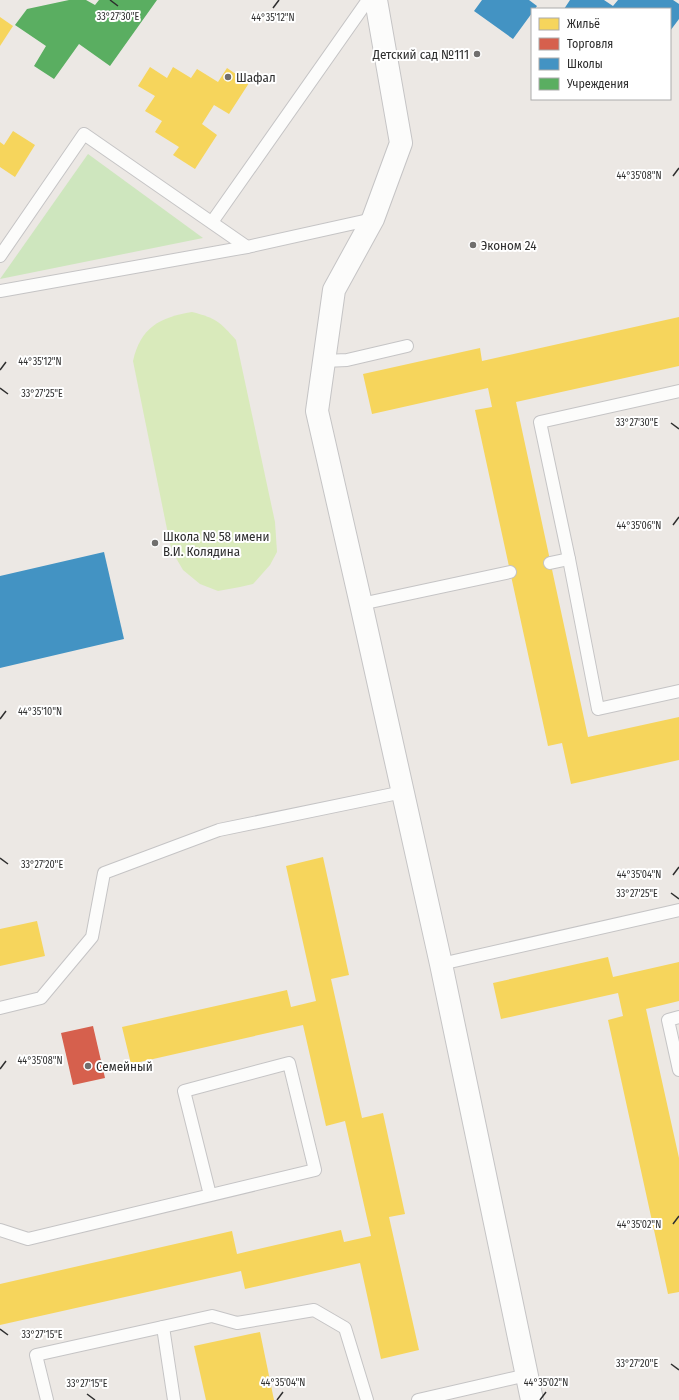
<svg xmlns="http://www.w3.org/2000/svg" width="679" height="1400" viewBox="0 0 679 1400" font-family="'Fira Sans Condensed',sans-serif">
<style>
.green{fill:#cee6be}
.pitch{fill:#d9eabb}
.homes{fill:#f6d55c}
.shops{fill:#d6604d}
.schools{fill:#4393c3}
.public{fill:#5aae61}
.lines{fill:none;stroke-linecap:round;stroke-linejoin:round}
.service-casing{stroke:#c5c4c5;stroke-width:14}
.minor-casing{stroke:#c5c4c5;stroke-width:24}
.service{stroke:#fcfcfb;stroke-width:12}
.minor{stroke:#fcfcfb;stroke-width:22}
.ticks{fill:none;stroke:#2e2e2e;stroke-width:1.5}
.poi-dot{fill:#706f6e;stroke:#fff;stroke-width:1.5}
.labels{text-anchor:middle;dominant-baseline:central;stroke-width:4;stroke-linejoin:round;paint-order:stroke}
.poi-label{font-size:13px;fill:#2e2e2e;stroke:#fff;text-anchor:start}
.ticks-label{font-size:10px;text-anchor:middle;fill:#2e2e2e;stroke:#fff;stroke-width:4;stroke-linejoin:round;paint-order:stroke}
</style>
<rect width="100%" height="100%" fill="#ece8e4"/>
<path class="green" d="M88 154 203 238 0 279Z"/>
<path class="pitch" d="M192 312C216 318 220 322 236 340L275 522 277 552 270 565 253 584 240 587 218 591 200 584 183 570 176 558 170 544 133 361C140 328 160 317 192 312Z"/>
<g class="homes">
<path d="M0 17 13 26 0 46Z"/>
<path d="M150 67 167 78 173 67 191 78 197 69 218 82 227 68 249 83 229 114 214 105 202 124 217 135 195 169 173 155 179 147 155 132 162 121 145 111 155 96 138 86Z"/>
<path d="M13 131 35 145 15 177 0 167V142L4 145Z"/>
<path d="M679 317V366L516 402 588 737 679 717V760L571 784 562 743 548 746 475 410 492 407 488 388 372 414 363 374 480 348 482 361Z"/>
<path d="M323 857 349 975 331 979 362 1118 383 1113 405 1214 389 1217 419 1350 381 1359 360 1263 245 1289 241 1271 0 1325V1284L232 1231 237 1254 341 1230 344 1242 371 1236 345 1121 326 1126 303 1025 131 1064 122 1027 287 990 291 1007 316 1001 286 866Z"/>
<path d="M37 921 45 956 0 966V929Z"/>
<path d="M608 957 613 977 679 962V1001L646 1009 679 1158V1292L668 1294 608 1020 623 1016 618 993 501 1019 493 983Z"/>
<path d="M260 1332 274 1400H206L194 1346Z"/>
</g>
<path class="shops" d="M93 1026 105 1078 73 1085 61 1033Z"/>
<g class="schools">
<path d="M482 0H529L537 6 535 9H532V13L513 39 474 11Z"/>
<path d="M570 0H604L613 6 618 0H673L679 4V19L670 31V9H564Z"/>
<path d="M104 552 124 639 0 668V576Z"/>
</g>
<path class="public" d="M69 0H86L95 5 99 0H157L110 66 79 44 54 79 34 66 46 46 15 25 27 9Z"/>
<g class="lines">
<defs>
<g id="service">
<path d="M212 222 368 0"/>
<path d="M0 256 84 134 247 247"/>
<path d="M0 291 247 247 373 219"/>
<path d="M324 361 347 360 407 346"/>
<path d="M569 559 598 709 679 691"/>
<path d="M550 563 569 559 540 422 679 391"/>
<path d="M361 604 510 572"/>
<path d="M441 964 679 910"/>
<path d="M0 1008 41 998 92 937 104 873 219 830 403 792"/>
<path d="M679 1017 668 1020 679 1070"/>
<path d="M0 1230 28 1239 315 1170 289 1063 184 1091 210 1195"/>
<path d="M163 1327 174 1400"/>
<path d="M47 1400 36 1355 212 1316 237 1323 314 1310 345 1328 367 1400"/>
<path d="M418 1400 527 1375"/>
</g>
<path id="minor" d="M376 0 401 143 373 219 334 290 317 411 361 604 441 964 532 1400"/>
</defs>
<use href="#service" class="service-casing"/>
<use href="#minor" class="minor-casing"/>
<use href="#service" class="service"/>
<use href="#minor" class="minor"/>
</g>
<path class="ticks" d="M110 0 118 6M273 8 279 0M673 176 679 168M0 370 6 362M0 388 8 394M671 423 679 429M673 525 679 517M0 719 6 711M0 858 8 864M673 875 679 867M671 893 679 899M0 1069 6 1061M673 1224 679 1216M0 1329 8 1335M671 1364 679 1370M87 1394 95 1400M277 1400 283 1392M540 1400 546 1392"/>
<g class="poi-dot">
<circle cx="477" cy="54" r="4"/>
<circle cx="228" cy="77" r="4"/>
<circle cx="473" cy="245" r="4"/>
<circle cx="155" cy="543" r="4"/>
<circle cx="88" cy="1066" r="4"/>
</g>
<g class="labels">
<g class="poi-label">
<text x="469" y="54" text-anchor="end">Детский сад №111</text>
<text x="236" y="77">Шафал</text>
<text x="481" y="245">Эконом 24</text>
<text x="163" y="536">Школа № 58 имени<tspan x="163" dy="15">В.И. Колядина</tspan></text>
<text x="96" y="1066">Семейный</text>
</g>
</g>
<g class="ticks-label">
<text x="118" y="20">33°27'30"E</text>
<text x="273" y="21">44°35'12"N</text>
<text x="639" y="179">44°35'08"N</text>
<text x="40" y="365">44°35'12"N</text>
<text x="42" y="397">33°27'25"E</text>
<text x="637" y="426">33°27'30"E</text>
<text x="639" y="529">44°35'06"N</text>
<text x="40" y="715">44°35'10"N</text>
<text x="42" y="868">33°27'20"E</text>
<text x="639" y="878">44°35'04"N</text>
<text x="637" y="897">33°27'25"E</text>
<text x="40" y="1064">44°35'08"N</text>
<text x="639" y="1228">44°35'02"N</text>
<text x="42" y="1338">33°27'15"E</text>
<text x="637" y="1367">33°27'20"E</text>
<text x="283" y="1386">44°35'04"N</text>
<text x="546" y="1386">44°35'02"N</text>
<text x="87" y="1387">33°27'15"E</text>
</g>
<rect x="531" y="8" width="140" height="92" fill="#ffffff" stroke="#ababab"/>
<rect x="539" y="18" width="20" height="12" fill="#f6d55c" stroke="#ababab"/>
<text x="567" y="28" font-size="12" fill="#2e2e2e">Жильё</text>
<rect x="539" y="38" width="20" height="12" fill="#d6604d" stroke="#ababab"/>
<text x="567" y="48" font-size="12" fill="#2e2e2e">Торговля</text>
<rect x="539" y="58" width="20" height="12" fill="#4393c3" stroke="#ababab"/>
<text x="567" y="68" font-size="12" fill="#2e2e2e">Школы</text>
<rect x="539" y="78" width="20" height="12" fill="#5aae61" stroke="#ababab"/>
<text x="567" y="88" font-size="12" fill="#2e2e2e">Учреждения</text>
</svg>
